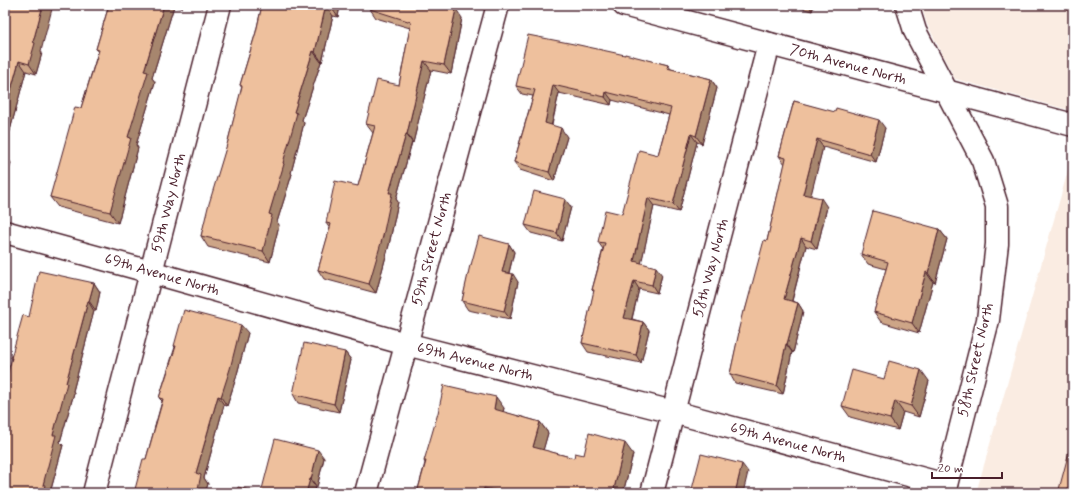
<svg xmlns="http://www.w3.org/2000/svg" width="1078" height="498" viewBox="0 0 1078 498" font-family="Mynerve,sans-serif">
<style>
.built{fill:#faece2}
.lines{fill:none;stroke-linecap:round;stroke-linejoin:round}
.minor-casing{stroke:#4a1f2b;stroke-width:25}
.minor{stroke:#fff;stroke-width:22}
.wall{fill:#cda587;stroke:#4a1f2b}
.shaded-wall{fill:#a7866e;stroke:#4a1f2b}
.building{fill:#eec09d;stroke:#4a1f2b}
.labels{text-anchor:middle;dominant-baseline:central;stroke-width:3.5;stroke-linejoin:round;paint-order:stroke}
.street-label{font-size:15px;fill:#4a1f2b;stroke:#fff}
</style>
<rect width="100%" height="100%" fill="#fff"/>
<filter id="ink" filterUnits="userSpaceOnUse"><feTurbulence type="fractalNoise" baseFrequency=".025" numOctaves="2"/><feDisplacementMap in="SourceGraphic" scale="8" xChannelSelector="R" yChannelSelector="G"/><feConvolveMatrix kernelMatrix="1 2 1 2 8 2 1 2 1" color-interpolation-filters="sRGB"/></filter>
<g filter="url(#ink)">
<g class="built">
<path d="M921 5H1073V111L955 79 927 24Z"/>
<path d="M1073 153V493H976Z"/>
</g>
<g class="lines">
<defs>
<g id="minor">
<path d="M624 5 1073 125"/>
<path d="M907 5 915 31 983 161 997 206V244L988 320 944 493"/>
<path d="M5 232 151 272 406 344 673 412 946 485"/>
<path d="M94 493 220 5"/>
<path d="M366 493 498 5"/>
<path d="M652 493 769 44"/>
</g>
</defs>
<use href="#minor" class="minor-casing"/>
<use href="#minor" class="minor"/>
</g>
<g class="wall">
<path d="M5 5 42 53 36 74 26 71 5 149Z"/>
<path d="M109 5H183L182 8 174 6 152 78 155 82 136 145 138 148 118 223 58 207 50 197 81 108 98 52 96 49Z"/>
<path d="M262 5H340L338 17 333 16 322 62H321L302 120 304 123 291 173 292 174 277 222 279 225 270 262 208 247 201 236 228 142V141L242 88 240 85 256 32Z"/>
<path d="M789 5H814L812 11Z"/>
<path d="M370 9 462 18 451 74 431 70 413 143 412 142 396 199 398 202 389 245 376 293 324 279 318 270 330 229 326 223 358 186 373 133 366 124 399 85 410 28 376 18Z"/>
<path d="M625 55 668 65 671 69 711 79 717 88 702 144 697 142 679 212 654 206 641 263 662 275 657 293 639 289 632 319 643 322 649 330 641 363 588 352 582 343 594 292 592 290 603 249 598 242 622 214 658 155 669 115 612 100 611 105 559 93 552 125 567 137 554 181 520 170 514 162 533 96 522 94 516 86Z"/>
<path d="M794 101 885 128 876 162 823 147 810 196 827 207 817 249 806 246 792 301 798 303 803 311 793 353 792 352 783 394 735 383 730 374 739 334 738 332 745 311 767 241 785 164 779 156Z"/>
<path d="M571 207 562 241 531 233 525 225Z"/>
<path d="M939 229 947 239 935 283 933 282 919 333 881 322 874 312 886 269 868 264 861 254Z"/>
<path d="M509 244 514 252 509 273 518 282 510 319 468 310 462 301 471 265Z"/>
<path d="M94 283 100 292 96 311H94L73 391 74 393 60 442 63 445 50 493H5L12 359 11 358 29 317Z"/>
<path d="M248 333 236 378 227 406 224 405 204 478 208 484 205 493H134L146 459 162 401 159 398 175 347 174 346Z"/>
<path d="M345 352 351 360 339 412 298 403 293 394Z"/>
<path d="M884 379 929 381 919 417 903 412 898 430 850 417 842 406Z"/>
<path d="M504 408 503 412 540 422 548 433 543 450 574 458 584 455 633 454 623 493H417L425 463 424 461Z"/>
<path d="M324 458 317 487H316L261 493Z"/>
</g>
<g class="shaded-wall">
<path d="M43 5H53L41 51 42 53 36 74 29 64 33 42Z"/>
<path d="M164 5H174V6L152 78 155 82 136 145 138 148 118 223 110 212 128 137 144 71Z"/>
<path d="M326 5 333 16 322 62 315 52Z"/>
<path d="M331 5H340L338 17 330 6Z"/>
<path d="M809 5H814L812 11Z"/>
<path d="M456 9 462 18 451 74 444 65Z"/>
<path d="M313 51 321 62 302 120 304 123 291 173 292 174 277 222 279 225 270 262 263 251 269 214 283 163 294 112Z"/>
<path d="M19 61 26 71 5 149V112Z"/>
<path d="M424 61 431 70 413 143 407 134Z"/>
<path d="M711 79 717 88 702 144 696 136Z"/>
<path d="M553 85 559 93 550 131 545 123Z"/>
<path d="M606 92 612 100 611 105 605 97Z"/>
<path d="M879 120 885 128 876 162 870 154Z"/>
<path d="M561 128 567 137 554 181 549 172Z"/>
<path d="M406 134 412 142 396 199 398 202 389 245 376 293 369 284 389 193Z"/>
<path d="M691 134 697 142 679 212 673 204Z"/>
<path d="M817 139 823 147 809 203 803 194Z"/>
<path d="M5 154 11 163 5 185Z"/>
<path d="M648 198 654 206 640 269 634 261Z"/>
<path d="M821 198 827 207 817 249 811 241Z"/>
<path d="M565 199 571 207 562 241 557 233Z"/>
<path d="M939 229 947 239 935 283 928 273Z"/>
<path d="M801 238 806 246 790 308 784 299Z"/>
<path d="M509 244 514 252 507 280 502 272Z"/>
<path d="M656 267 662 275 657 293 652 285Z"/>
<path d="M926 272 933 282 919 333 912 323Z"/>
<path d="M513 274 518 282 510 319 504 311Z"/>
<path d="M634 281 639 289 630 326 624 318Z"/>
<path d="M94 283 100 292 96 311 89 301Z"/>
<path d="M88 301 94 311 73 391 74 393 60 442 63 445 50 493H43V485L53 435 66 383Z"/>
<path d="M798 303 803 311 793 353 787 344Z"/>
<path d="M643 322 649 330 641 363 636 355Z"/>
<path d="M241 325 248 333 236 378 227 406 221 397Z"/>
<path d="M786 344 792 352 783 394 777 386Z"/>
<path d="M345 352 351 360 339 412 334 404Z"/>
<path d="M921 370 929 381 919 417 911 406Z"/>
<path d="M218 396 224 405 204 478 208 484 205 493H197L196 473Z"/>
<path d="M496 397 504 408 501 420 494 409Z"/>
<path d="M895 401 903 412 898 430 890 419Z"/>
<path d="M540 422 548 433 541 458 533 447Z"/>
<path d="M625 443 633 454 623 493H613Z"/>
<path d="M318 450 324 458 317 487 311 479Z"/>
<path d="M742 464 748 472 743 493H735Z"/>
<path d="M310 479 316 487 314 493H306Z"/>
<path d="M484 488 487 493H482Z"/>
</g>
<g class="building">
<path d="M5 5H43L33 42 35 43 29 64 19 61 5 112Z"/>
<path d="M109 5H164L144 71 148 72 128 137 131 138 110 212 50 197 75 107 81 108 99 50 96 49Z"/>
<path d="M262 5H331L330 6 326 5 315 52 313 51 294 112 297 113 283 163 284 164 269 214 272 215 263 251 201 236 208 207 228 141 242 86 240 85 256 32Z"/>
<path d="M371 5H438L456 9 444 65 424 61 407 134H406L389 193H392L383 236 369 284 318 270 331 224 326 223 335 181 358 186 375 126 366 124 377 80 399 85 411 22 370 9Z"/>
<path d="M528 35 579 45 625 55V54L668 65 667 68 711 79 696 136 691 134 673 204 648 198 634 261 656 267 652 285 634 281 624 318 643 322 636 355 582 343 594 290H592L605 243 598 242 605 210 622 214 639 150 658 155 671 108 606 92 605 97 553 85 545 123 561 128 549 172 514 162 535 90 516 86Z"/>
<path d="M794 101 835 112 836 108 879 120 870 154 817 139 803 194 821 198 811 241 801 238 784 299 798 303 787 344H786L777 386 730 374 739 332H738L743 311H745L764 240 767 241 786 158 779 156Z"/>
<path d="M534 191 565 199 557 233 525 225Z"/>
<path d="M873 211 939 229 928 273 926 272 912 323 874 312 888 262 861 254Z"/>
<path d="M479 236 509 244 502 272 513 274 504 311 462 301 470 265H471Z"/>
<path d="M39 271 94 283 89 301H88L66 383H67L53 435H56L43 485H45L43 493H5V382L12 358H11L23 315 29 317Z"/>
<path d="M184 310 241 325 230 369 221 397 218 396 196 473 201 475 197 493H134L143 459H146L163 399 159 398 176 346H174Z"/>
<path d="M304 343 345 352 334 404 293 394Z"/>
<path d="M889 361 921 370 911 406 895 401 890 419 842 406 852 370 884 379Z"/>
<path d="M444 385 496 397 494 409 540 422 533 447 574 458 575 453 584 455 589 433 625 443 613 493H510L484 488 482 493H417L426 461H424L438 413Z"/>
<path d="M1073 437V493H1058Z"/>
<path d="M275 439 318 450 311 479H310L306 493H261Z"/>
<path d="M701 454 742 464 735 493H691Z"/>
<path d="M238 487 261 493H237Z"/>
<path d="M827 490 840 493H827Z"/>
</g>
</g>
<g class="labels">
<g class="street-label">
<text transform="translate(848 65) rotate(15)">70th Avenue North</text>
<text transform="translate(169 203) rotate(-76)">59th Way North</text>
<text transform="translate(432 249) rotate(-75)">59th Street North</text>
<text transform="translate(711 268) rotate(-75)">58th Way North</text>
<text transform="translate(162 275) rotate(16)">69th Avenue North</text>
<text transform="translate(976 360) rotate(-77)">58th Street North</text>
<text transform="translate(475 362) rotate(14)">69th Avenue North</text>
<text transform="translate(788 443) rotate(15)">69th Avenue North</text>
</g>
</g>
<rect width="1078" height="498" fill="none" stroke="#fff" stroke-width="20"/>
<rect x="10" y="10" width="1058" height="478" fill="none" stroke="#4a1f2b" stroke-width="1.5" filter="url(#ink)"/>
<path d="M932 472v6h70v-6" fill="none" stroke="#4a1f2b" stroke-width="2"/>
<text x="938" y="472" font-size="12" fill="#4a1f2b" stroke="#ffffff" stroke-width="3" paint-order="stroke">20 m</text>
</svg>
